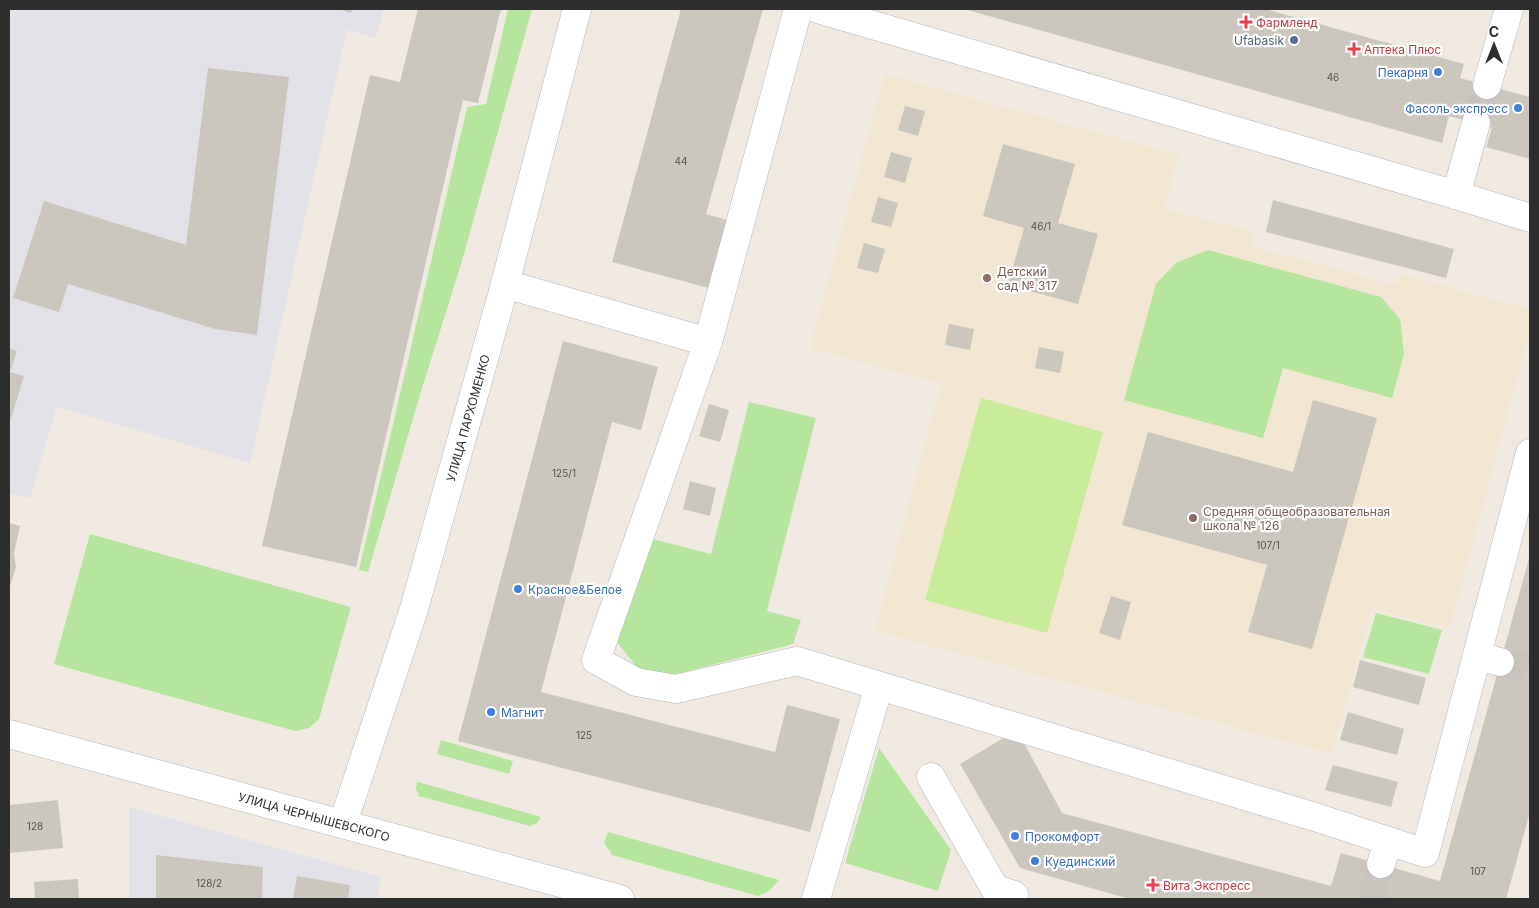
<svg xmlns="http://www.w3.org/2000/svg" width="1539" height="908" viewBox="0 0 1539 908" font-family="Inter,sans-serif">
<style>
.industrial{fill:#e3e1e8}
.education{fill:#f0e6d1}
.green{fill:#b6e59e}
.pitch{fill:#c9ec9a}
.building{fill:#cbc7bf}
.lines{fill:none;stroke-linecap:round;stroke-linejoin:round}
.minor-tunnel{stroke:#c8c4bd;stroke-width:28;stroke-dasharray:28 14;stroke-linecap:butt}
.minor-casing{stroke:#b4b7c1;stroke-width:29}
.minor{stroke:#fff;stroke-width:28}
.health-dot{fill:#e0444e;stroke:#fff;stroke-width:2}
.service-dot{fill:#5c6f8a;stroke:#fff;stroke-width:2}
.shop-dot{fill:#3f7fe0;stroke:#fff;stroke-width:2}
.education-dot{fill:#8d6e63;stroke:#fff;stroke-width:2}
.labels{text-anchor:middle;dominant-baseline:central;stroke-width:4.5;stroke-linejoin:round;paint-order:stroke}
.number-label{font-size:10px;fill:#555452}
.health-label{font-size:12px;fill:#be3a42;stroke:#fff;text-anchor:start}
.service-label{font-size:12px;fill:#4e5e75;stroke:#fff;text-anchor:end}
.shop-label{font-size:12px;fill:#366cbe;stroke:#fff;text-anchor:start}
.education-label{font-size:12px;fill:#785e54;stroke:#fff;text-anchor:start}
.street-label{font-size:12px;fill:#2e2e2e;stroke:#fff}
</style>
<rect width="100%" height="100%" fill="#efe9e1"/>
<g class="industrial">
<path d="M9 9H384L375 38 347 30 250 463 57 407 30 498 9 493Z"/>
<path d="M129 807 381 877 377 899H129Z"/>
</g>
<path class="education" d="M885 74 1179 155 1164 208 1254 232 1251 246 1396 285 1400 274 1530 309V329L1450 628 1372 608 1332 754 875 631 941 384 810 348Z"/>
<g class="green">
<path d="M508 9H532L462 261 419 398 368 572 359 570 467 107 486 104Z"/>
<path d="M1208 250 1381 297 1400 319 1404 354 1392 398 1283 368 1263 438 1124 400 1156 284 1176 263Z"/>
<path d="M749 402 816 418 767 611 801 620 793 644 665 677 640 671 616 641 649 538 711 554Z"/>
<path d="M90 534 351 607 319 719 309 728 295 731 54 664Z"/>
<path d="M1376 613 1442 630 1429 674 1363 657Z"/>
<path d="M441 740 513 761 509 774 437 754Z"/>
<path d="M879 748 951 850 938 891 845 863Z"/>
<path d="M417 782H418L541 817 537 823 530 826 419 796 416 789Z"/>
<path d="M608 832 779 880 769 891 758 896 612 855 604 843Z"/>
</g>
<path class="pitch" d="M981 398 1103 432 1047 633 925 600Z"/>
<g class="building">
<path d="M339 9H352L351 13Z"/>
<path d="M418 9H501L478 103 463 100 356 567 262 546 370 75 400 82Z"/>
<path d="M681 9H763L706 214 734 222 716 290 612 262Z"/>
<path d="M964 9H1265L1464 64 1460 78 1530 97V159L1486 147 1492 128 1449 116 1442 143Z"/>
<path d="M208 68 289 77 257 335 215 329 68 284 59 312 13 298 44 201 186 245Z"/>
<path d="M905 106 925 111 918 136 898 130Z"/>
<path d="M1003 144 1075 164 1058 223 1098 234 1078 304 1008 285 1024 228 983 216Z"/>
<path d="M891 152 912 158 905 183 884 177Z"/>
<path d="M878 197 898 203 891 227 871 222Z"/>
<path d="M1273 200 1454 249 1446 278 1266 232Z"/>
<path d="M864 243 885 249 878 273 857 268Z"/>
<path d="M949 324 974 329 970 350 945 345Z"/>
<path d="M563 341 658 367 641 430 612 422 541 692 775 752 787 705 840 719 810 832 458 741Z"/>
<path d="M1039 347 1064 352 1060 373 1035 368Z"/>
<path d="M9 348 17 351 10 372 24 376 10 422H9Z"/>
<path d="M1313 400 1377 418 1312 649 1248 632 1267 565 1122 525 1148 432 1293 472Z"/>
<path d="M709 404 729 410 720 442 699 436Z"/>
<path d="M690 481 716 488 710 516 683 509Z"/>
<path d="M9 523 20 526 14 553 16 567 9 590Z"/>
<path d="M1530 555V812L1506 899H1130L1020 868 960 764 1017 730 1062 813 1331 886 1341 853 1440 881Z"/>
<path d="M1111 596 1131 602 1120 640 1099 633Z"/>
<path d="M1360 660 1426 678 1419 705 1353 687Z"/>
<path d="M1348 712 1404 729 1397 755 1340 740Z"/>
<path d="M1333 765 1398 782 1391 807 1325 790Z"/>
<path d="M58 800 63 848 9 853V805Z"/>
<path d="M156 855 263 867 262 899H156Z"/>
<path d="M297 876 350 885 348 899H293Z"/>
<path d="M78 879 79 899H35L34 882Z"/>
</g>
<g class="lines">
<g class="minor-tunnel">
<path d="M1476 123 1487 85"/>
<path d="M1500 662 1530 670"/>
<path d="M1372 899 1381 864"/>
</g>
<defs>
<g id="minor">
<path d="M818 9 1456 195 1530 218"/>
<path d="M1487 85 1509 9"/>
<path d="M1456 195 1476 123"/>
<path d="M505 284 708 342 798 9"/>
<path d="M708 342 596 660 636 682 676 689 797 661 1315 817 1425 853 1530 453"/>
<path d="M1477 656 1500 662"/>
<path id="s1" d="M9 734 620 899"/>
<path d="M931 777 995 889 1014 895"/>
<path id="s2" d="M343 823 414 609 505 284 577 9"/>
<path d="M1381 864 1388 841"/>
<path d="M816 899 879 686"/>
</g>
</defs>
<use href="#minor" class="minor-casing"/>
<use href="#minor" class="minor"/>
</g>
<g class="health-dot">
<path d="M1243.5 14.5h5v5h5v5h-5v5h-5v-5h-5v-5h5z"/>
<path d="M1351.5 41.5h5v5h5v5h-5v5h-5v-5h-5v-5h5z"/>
<path d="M1150.5 877.5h5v5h5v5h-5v5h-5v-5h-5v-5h5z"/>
</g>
<circle class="service-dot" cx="1294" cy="40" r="5"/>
<g class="shop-dot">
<circle cx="1438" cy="72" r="5"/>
<circle cx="1518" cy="108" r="5"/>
<circle cx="518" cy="589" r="5"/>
<circle cx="491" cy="712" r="5"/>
<circle cx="1015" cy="836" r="5"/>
<circle cx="1035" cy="861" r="5"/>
</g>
<g class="education-dot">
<circle cx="987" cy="278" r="5"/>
<circle cx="1193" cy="518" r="5"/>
</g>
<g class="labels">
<g class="number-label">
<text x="1333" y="77">46</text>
<text x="681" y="161">44</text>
<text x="1041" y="226">46/1</text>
<text x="564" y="473">125/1</text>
<text x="1268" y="545">107/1</text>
<text x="584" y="735">125</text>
<text x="35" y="826">128</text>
<text x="1478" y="871">107</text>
<text x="209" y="883">128/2</text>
</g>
<g class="health-label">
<text x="1256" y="22">Фармленд</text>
<text x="1364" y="49">Аптека Плюс</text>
<text x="1163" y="885">Вита Экспресс</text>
</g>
<g class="service-label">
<text x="1284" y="40">Ufabasik</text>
</g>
<g class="shop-label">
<text x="1428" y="72" text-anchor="end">Пекарня</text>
<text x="1508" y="108" text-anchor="end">Фасоль экспресс</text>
<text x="528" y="589">Красное&amp;Белое</text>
<text x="501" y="712">Магнит</text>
<text x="1025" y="836">Прокомфорт</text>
<text x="1045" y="861">Куединский</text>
</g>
<g class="education-label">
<text x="997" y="271">Детский<tspan x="997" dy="14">сад № 317</tspan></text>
<text x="1203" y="511">Средняя общеобразовательная<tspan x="1203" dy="14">школа № 126</tspan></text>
</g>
<g class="street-label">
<text stroke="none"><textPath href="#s2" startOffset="424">УЛИЦА ПАРХОМЕНКО</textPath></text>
<text stroke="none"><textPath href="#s1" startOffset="316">УЛИЦА ЧЕРНЫШЕВСКОГО</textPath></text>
</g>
</g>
<rect width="1539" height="908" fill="none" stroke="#2e2e2e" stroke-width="20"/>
<g transform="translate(1494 45)" stroke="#ffffff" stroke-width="4" paint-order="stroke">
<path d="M0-4L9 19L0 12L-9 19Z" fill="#2e2e2e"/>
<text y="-8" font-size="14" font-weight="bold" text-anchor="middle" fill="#2e2e2e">С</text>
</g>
</svg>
